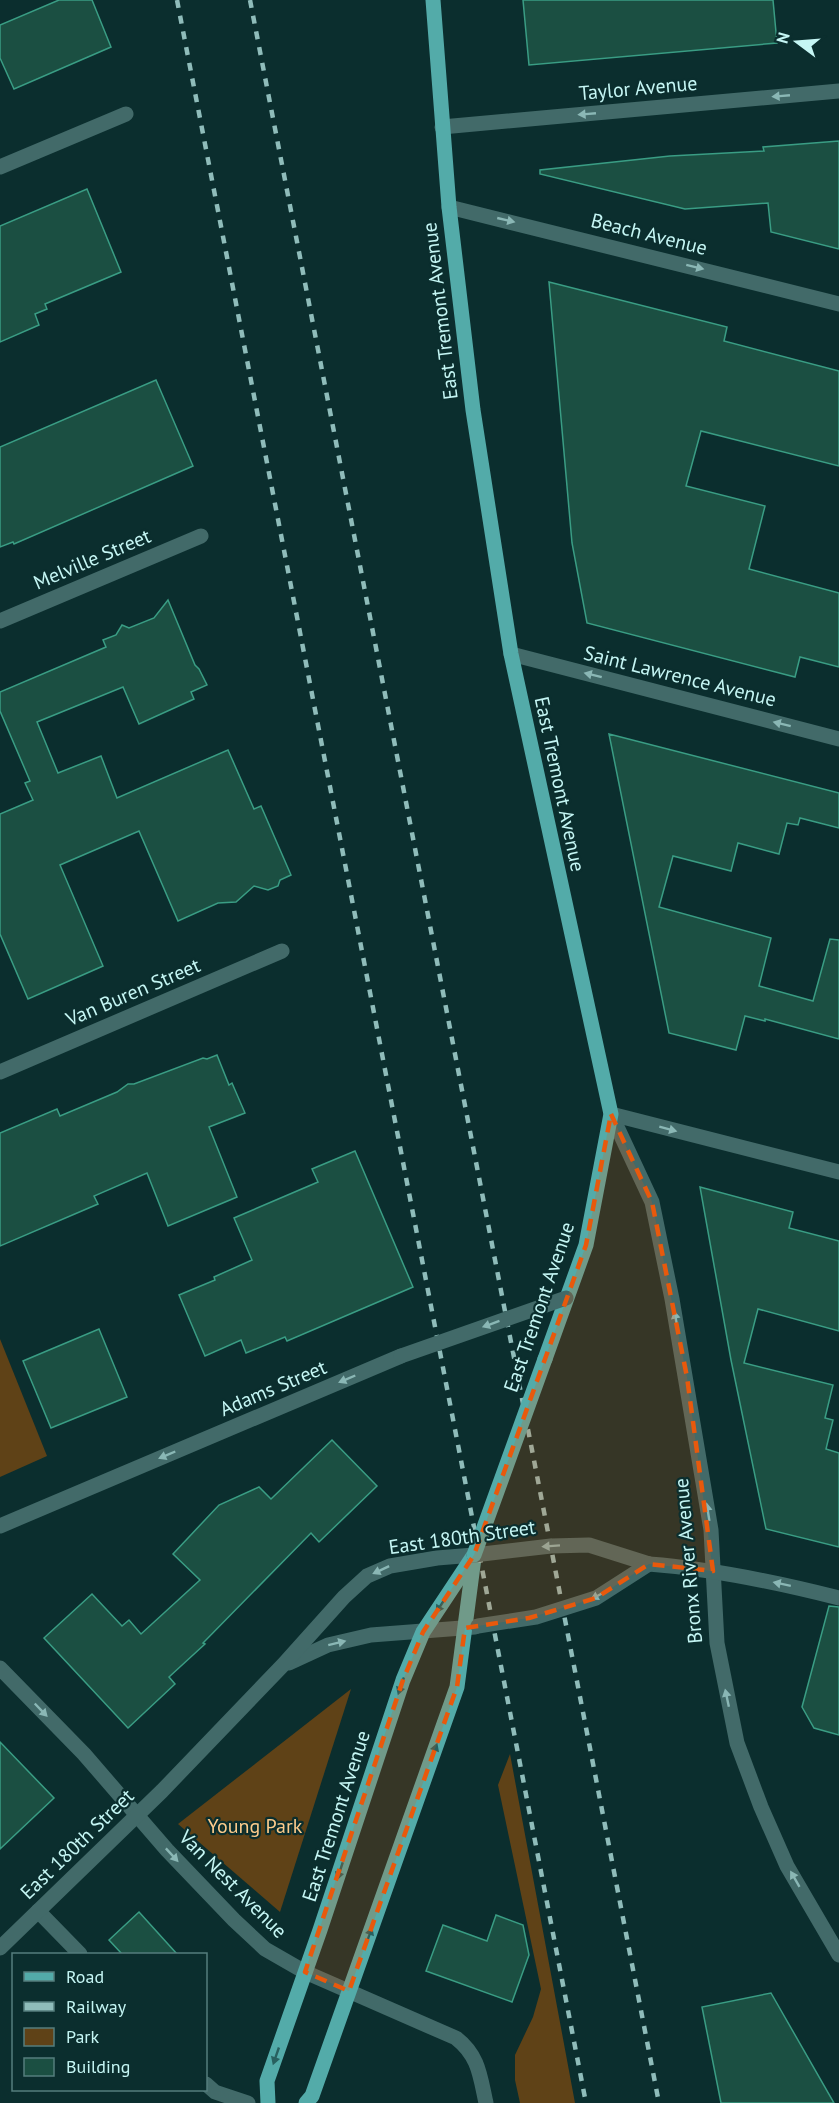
<svg xmlns="http://www.w3.org/2000/svg" width="839" height="2103" viewBox="0 0 839 2103" font-family="'PT Sans',sans-serif">
<style>
.green{fill:#5f4217}
.building{fill:#1b4f42;stroke:#3a9d84;stroke-width:1.5}
.lines{fill:none;stroke-linecap:round;stroke-linejoin:round}
.minor{stroke:#426a69;stroke-width:15}
.major{stroke:#53aba9;stroke-width:15}
.rail{stroke:#8fbcba;stroke-width:4.5;stroke-dasharray:8 8;stroke-linecap:butt}
.minor-bridge{stroke:#426a69;stroke-width:15}
.major-bridge{stroke:#53aba9;stroke-width:15}
.oneway{fill:#8ab7b5}
.oneway2{fill:#28605f}
.marked{fill:#e8590c;fill-opacity:0.2;stroke:#e8590c;stroke-width:4.5;stroke-dasharray:12 8;stroke-linejoin:round}
.labels{text-anchor:middle;dominant-baseline:central;stroke-width:4.5;stroke-linejoin:round;paint-order:stroke}
.street-label{font-size:20px;fill:#c5f6f4;stroke:#0b2e2e}
.park-label{font-size:20px;fill:#fdcc8c;stroke:#0b2e2e}
</style>
<rect width="100%" height="100%" fill="#0b2e2e"/>
<g class="green">
<path d="M0 1339 47 1456 0 1477Z"/>
<path d="M351 1689 280 1912 178 1824Z"/>
<path d="M510 1754 575 2103H520L515 2080V2055L533 2017 541 1989 498 1785Z"/>
</g>
<g class="building">
<path d="M59 0H92L111 47 14 89 0 58V25Z"/>
<path d="M523 0H773L777 43 529 65Z"/>
<path d="M839 141V249L771 232 768 203 685 209 540 174V170L670 156 764 151 763 147Z"/>
<path d="M87 189 121 272 45 304 47 309 35 314 39 325 0 342V226Z"/>
<path d="M549 282 727 327 724 341 839 371V466L701 431 686 486 765 506 749 569 839 593V667L800 657 795 677 587 623 572 543Z"/>
<path d="M156 380 193 466 14 544 13 542 0 547V447Z"/>
<path d="M168 600 195 665 199 669 207 685 191 692 194 699 139 724 123 687 37 722 58 773 101 756 117 798 228 750 254 809 261 806 291 875 280 880 278 886 268 890 254 886 236 902 218 903 178 921 139 831 60 865 103 966 28 999 0 934V814L33 800 25 783 30 781 0 711V692L106 647 103 640 116 635 122 625 129 628 154 618Z"/>
<path d="M609 734 839 793V828L800 818 798 825 787 823 779 854 738 843 731 871 673 856 659 907 771 938 759 986 813 1001 830 939 839 940V1039L765 1019V1021L745 1016 736 1050 669 1033Z"/>
<path d="M217 1055 229 1085 232 1083 245 1113 209 1127 237 1197 168 1226 147 1173 94 1196 98 1204 0 1246V1133L57 1109 60 1116 117 1092 128 1084H134L203 1058 207 1059Z"/>
<path d="M355 1151 413 1287 287 1341 285 1337 246 1353 241 1340 205 1356 179 1295 215 1280 214 1277 252 1260 234 1218 318 1182 312 1169Z"/>
<path d="M700 1187 793 1212 789 1228 839 1241V1331L758 1309 744 1363 833 1385 825 1418 833 1420 826 1449 839 1453V1547L766 1529 731 1360Z"/>
<path d="M99 1329 127 1397 51 1428 23 1361Z"/>
<path d="M332 1440 377 1486 319 1542 311 1533 203 1643 205 1644 169 1677 175 1684 128 1728 44 1638 92 1594 122 1626 129 1620 141 1634 200 1580 173 1554 219 1505 259 1487 271 1499Z"/>
<path d="M829 1606 839 1607V1735L814 1728 802 1707Z"/>
<path d="M0 1742 54 1798 0 1849Z"/>
<path d="M139 1912 177 1954H122L109 1940Z"/>
<path d="M496 1915 523 1925 529 1955 512 2002 426 1971 443 1925 487 1941Z"/>
<path d="M771 1993 834 2103H721L702 2007Z"/>
</g>
<g class="lines">
<g class="minor">
<path d="M442 127 839 91"/>
<path d="M0 167 126 114"/>
<path d="M449 207 839 304"/>
<path d="M0 621 201 536"/>
<path d="M511 654 839 739"/>
<path d="M0 1072 282 951"/>
<path d="M611 1114 652 1202 672 1299 711 1530 717 1643 737 1743 761 1807 787 1866 839 1955"/>
<path d="M611 1114 839 1172"/>
<path d="M0 1526 401 1356"/>
<path d="M649 1564C714 1569 776 1582 839 1598"/>
<path d="M289 1663 328 1645 371 1635 475 1627"/>
<path d="M0 1668 84 1754 167 1850 234 1920 265 1949 305 1972 456 2038C479 2056 480 2076 486 2103"/>
<path d="M38 1911 80 1954"/>
<path d="M0 1948 162 1791 283 1665 344 1597 367 1576 390 1566 437 1558 474 1555"/>
<path d="M206 2084 215 2092 248 2103"/>
</g>
<g class="major">
<path d="M433 0 449 207 473 410 511 654 611 1114 586 1245 545 1359"/>
<path d="M268 2103 267 2081 320 1930 403 1680 423 1632 474 1555"/>
<path d="M306 2103 312 2096 457 1687 474 1558"/>
</g>
<g class="rail">
<path d="M177 0 586 2103"/>
<path d="M250 0 659 2103"/>
</g>
<g class="minor-bridge">
<path d="M401 1356 566 1298"/>
<path d="M474 1555 551 1546 589 1545 649 1564"/>
<path d="M478 1626 536 1617 596 1598 649 1564"/>
</g>
<path class="major-bridge" d="M474 1555 545 1359"/>
</g>
<defs><path id="oneway-solid" d="M-6-.8H1V-3.2L6.5 0L1 3.2V.8H-6Z" transform="scale(1.5)"/></defs>
<g class="oneway">
<use href="#oneway-solid" transform="translate(781 96) rotate(175)"/>
<use href="#oneway-solid" transform="translate(587 114) rotate(175)"/>
<use href="#oneway-solid" transform="translate(506 220) rotate(13)"/>
<use href="#oneway-solid" transform="translate(695 267) rotate(14)"/>
<use href="#oneway-solid" transform="translate(593 675) rotate(-166)"/>
<use href="#oneway-solid" transform="translate(782 724) rotate(-166)"/>
<use href="#oneway-solid" transform="translate(668 1129) rotate(15)"/>
<use href="#oneway-solid" transform="translate(676 1320) rotate(-101)"/>
<use href="#oneway-solid" transform="translate(491 1324) rotate(160)"/>
<use href="#oneway-solid" transform="translate(347 1379) rotate(157)"/>
<use href="#oneway-solid" transform="translate(167 1455) rotate(157)"/>
<use href="#oneway-solid" transform="translate(708 1512) rotate(-99)"/>
<use href="#oneway-solid" transform="translate(551 1546) rotate(176)"/>
<use href="#oneway-solid" transform="translate(381 1570) rotate(155)"/>
<use href="#oneway-solid" transform="translate(782 1584) rotate(-168)"/>
<use href="#oneway-solid" transform="translate(599 1595) rotate(152)"/>
<use href="#oneway-solid" transform="translate(337 1643) rotate(-14)"/>
<use href="#oneway-solid" transform="translate(727 1698) rotate(-102)"/>
<use href="#oneway-solid" transform="translate(41 1710) rotate(46)"/>
<use href="#oneway-solid" transform="translate(172 1855) rotate(47)"/>
<use href="#oneway-solid" transform="translate(795 1879) rotate(-120)"/>
</g>
<g class="oneway2">
<use href="#oneway-solid" transform="translate(441 1605) rotate(123)"/>
<use href="#oneway-solid" transform="translate(401 1686) rotate(109)"/>
<use href="#oneway-solid" transform="translate(434 1752) rotate(-70)"/>
<use href="#oneway-solid" transform="translate(340 1871) rotate(108)"/>
<use href="#oneway-solid" transform="translate(369 1936) rotate(-70)"/>
<use href="#oneway-solid" transform="translate(276 2056) rotate(109)"/>
</g>
<path class="marked" d="M611 1114 652 1202 687 1377 713 1571 649 1564 596 1598 529 1618 465 1628 457 1687 349 1991 305 1972 403 1680 423 1632 474 1555 545 1359 586 1245Z"/>
<g class="labels">
<g class="street-label">
<text transform="translate(638 88) rotate(-5)">Taylor Avenue</text>
<text transform="translate(649 234) rotate(14)">Beach Avenue</text>
<text transform="translate(440 311) rotate(-97)">East Tremont Avenue</text>
<text transform="translate(92 559) rotate(-23)">Melville Street</text>
<text transform="translate(680 676) rotate(14)">Saint Lawrence Avenue</text>
<text transform="translate(560 784) rotate(78)">East Tremont Avenue</text>
<text transform="translate(133 992) rotate(-23)">Van Buren Street</text>
<text transform="translate(539 1307) rotate(-71)">East Tremont Avenue</text>
<text transform="translate(273 1388) rotate(-23)">Adams Street</text>
<text transform="translate(462 1537) rotate(-8)">East 180th Street</text>
<text transform="translate(688 1561) rotate(-95)">Bronx River Avenue</text>
<text transform="translate(336 1816) rotate(-72)">East Tremont Avenue</text>
<text transform="translate(77 1844) rotate(-44)">East 180th Street</text>
<text transform="translate(233 1884) rotate(45)">Van Nest Avenue</text>
</g>
<g class="park-label">
<text x="255" y="1826">Young Park</text>
</g>
</g>
<rect x="12" y="1953" width="195" height="138" fill="#0b2e2e" stroke="#557e7d" stroke-width="1.5"/>
<rect x="24" y="1972" width="30" height="9" fill="#53aba9" stroke="#557e7d" stroke-width="1.5"/>
<text x="66" y="1983" font-size="18" fill="#c5f6f4">Road</text>
<rect x="24" y="2002" width="30" height="9" fill="#8fbcba" stroke="#557e7d" stroke-width="1.5"/>
<text x="66" y="2013" font-size="18" fill="#c5f6f4">Railway</text>
<rect x="24" y="2028" width="30" height="18" fill="#5f4217" stroke="#557e7d" stroke-width="1.5"/>
<text x="66" y="2043" font-size="18" fill="#c5f6f4">Park</text>
<rect x="24" y="2058" width="30" height="18" fill="#1b4f42" stroke="#557e7d" stroke-width="1.5"/>
<text x="66" y="2073" font-size="18" fill="#c5f6f4">Building</text>
<g transform="translate(797 42) rotate(286)" stroke="#0b2e2e" stroke-width="4.5" paint-order="stroke">
<path d="M0-4.5L10 22L0 15L-10 22Z" fill="#c5f6f4"/>
<text y="-9" font-size="16" font-weight="bold" text-anchor="middle" fill="#c5f6f4">N</text>
</g>
</svg>
